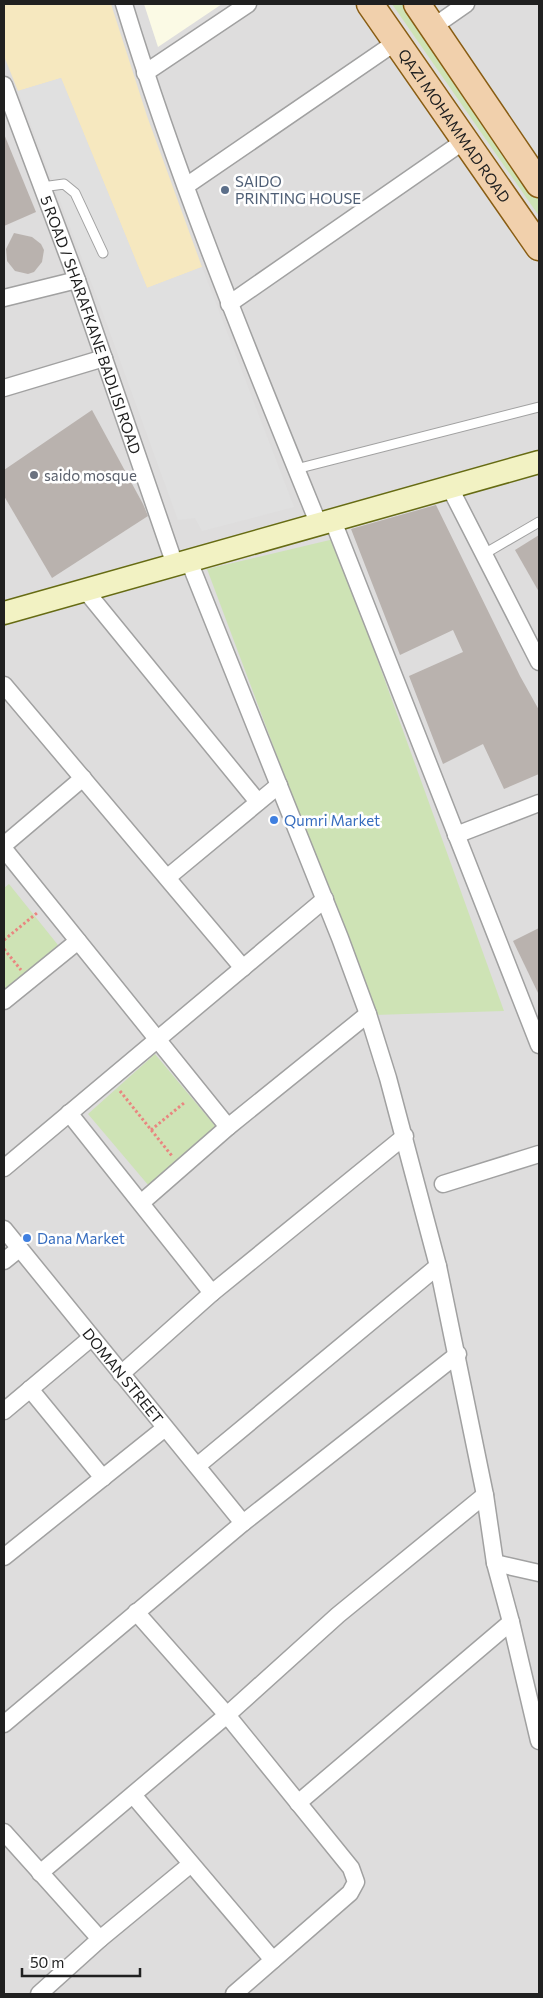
<svg xmlns="http://www.w3.org/2000/svg" width="543" height="1998" viewBox="0 0 543 1998" font-family="Commissioner,sans-serif">
<style>
.residential{fill:#dedddd}
.education{fill:#fbfae5}
.grass{fill:#cee3b5}
.sand{fill:#f6e8bf}
.parking{fill:#e0e0e0}
.building{fill:#b9b2ae}
.lines{fill:none;stroke-linecap:round;stroke-linejoin:round}
.lane-casing{stroke:#a1a1a1;stroke-width:11}
.street-casing{stroke:#a1a1a1;stroke-width:19}
.secondary-casing{stroke:#666b13;stroke-width:25}
.primary-casing{stroke:#895d13;stroke-width:29}
.path{stroke:#e98680;stroke-width:3;stroke-dasharray:2.5 2.5;stroke-linecap:butt}
.lane{stroke:#fff;stroke-width:9}
.street{stroke:#fff;stroke-width:16}
.secondary{stroke:#f2f2c3;stroke-width:22}
.primary{stroke:#f1d0ac;stroke-width:26}
.service-dot{fill:#5c6f8a;stroke:#fff;stroke-width:2}
.worship-dot{fill:#6b7280;stroke:#fff;stroke-width:2}
.shop-dot{fill:#3f7fe0;stroke:#fff;stroke-width:2}
.labels{text-anchor:middle;dominant-baseline:central;stroke-width:5;stroke-linejoin:round;paint-order:stroke}
.street-label{font-size:15px;fill:#202020;stroke:#fff}
.service-label{font-size:15px;fill:#4e5e75;stroke:#fff;text-anchor:start}
.worship-label{font-size:15px;fill:#5b616d;stroke:#fff;text-anchor:start}
.shop-label{font-size:15px;fill:#366cbe;stroke:#fff;text-anchor:start}
</style>
<rect width="100%" height="100%" fill="#efede8"/>
<rect class="residential" x="4" y="4" width="535" height="1990"/>
<path class="education" d="M144 4H222L158 47Z"/>
<g class="grass">
<path d="M392 4H409L539 193V216Z"/>
<path d="M334 539 504 1011 374 1015 207 569Z"/>
<path d="M9 884 58 945 4 991V888Z"/>
<path d="M155 1054 216 1127 149 1186 88 1114Z"/>
</g>
<path class="sand" d="M4 4H111L147 116 202 267 147 288 61 78 18 91 4 56Z"/>
<path class="parking" d="M61 78 147 288 202 267 294 507 202 531 195 518 178 520 101 308 18 91Z"/>
<g class="building">
<path d="M4 134 36 212 4 226Z"/>
<path d="M14 233 32 237 41 244 44 250 42 262 34 272 28 274 15 271 7 261 6 249Z"/>
<path d="M92 410 143 504 148 516 52 578 4 496V470Z"/>
<path d="M436 505 520 676 539 710V774L504 789 483 744 443 764 409 676 463 652 453 630 400 655 351 529Z"/>
<path d="M539 535V592L515 550Z"/>
<path d="M539 928V995L513 941Z"/>
</g>
<g class="lines">
<defs>
<g id="lane">
<path d="M42 187 64 184 75 193 103 253"/>
<path d="M296 469 539 407"/>
<path d="M484 554 539 522"/>
</g>
<g id="street">
<path d="M124 4C178 181 249 353 319 525"/>
<path d="M433 27 466 4"/>
<path d="M145 73 248 4"/>
<path id="s1" d="M4 85 77 280 175 565"/>
<path d="M186 186 396 42"/>
<path d="M4 298 77 280"/>
<path d="M229 304 464 141"/>
<path d="M4 388 104 358"/>
<path d="M450 488 539 662"/>
<path d="M333 521 539 1045"/>
<path d="M189 561 340 938 368 1014 388 1078 438 1266 485 1495 495 1563 511 1622 539 1741"/>
<path d="M85 590 258 802"/>
<path d="M4 685 243 968"/>
<path d="M456 835 539 803"/>
<path d="M4 845 83 778"/>
<path d="M4 849 228 1127"/>
<path d="M168 877 279 785"/>
<path d="M4 1001 78 941"/>
<path d="M69 1113 212 1293"/>
<path d="M4 1168 325 899"/>
<path d="M443 1184 539 1154"/>
<path d="M141 1203 228 1127 368 1014"/>
<path id="s2" d="M4 1229 243 1523"/>
<path d="M4 1261 19 1249"/>
<path d="M121 1374 212 1293 405 1136"/>
<path d="M30 1389 103 1478"/>
<path d="M4 1411 91 1338"/>
<path d="M197 1466 438 1266"/>
<path d="M4 1557 165 1428"/>
<path d="M495 1563 539 1573"/>
<path d="M136 1612 227 1715 351 1868 356 1882 350 1893 234 1994"/>
<path d="M4 1724 243 1523 458 1354"/>
<path d="M133 1795 273 1960"/>
<path d="M298 1803 511 1622"/>
<path d="M4 1832 100 1939"/>
<path d="M40 1873 227 1715 338 1615 485 1495"/>
<path d="M39 1994 100 1939 191 1864"/>
</g>
<path id="secondary" d="M4 613 539 462"/>
<g id="primary">
<path id="s3" d="M370 4 539 247"/>
<path d="M417 4 539 184"/>
</g>
</defs>
<use href="#lane" class="lane-casing"/>
<use href="#street" class="street-casing"/>
<use href="#secondary" class="secondary-casing"/>
<use href="#primary" class="primary-casing"/>
<g class="path">
<path d="M4 940 37 913"/>
<path d="M4 949 21 970"/>
<path d="M120 1091 172 1156"/>
<path d="M151 1130 184 1103"/>
</g>
<use href="#lane" class="lane"/>
<use href="#street" class="street"/>
<use href="#secondary" class="secondary"/>
<use href="#primary" class="primary"/>
</g>
<circle class="service-dot" cx="225" cy="190" r="5"/>
<circle class="worship-dot" cx="34" cy="475" r="5"/>
<g class="shop-dot">
<circle cx="274" cy="820" r="5"/>
<circle cx="27" cy="1238" r="5"/>
</g>
<g class="labels">
<g class="street-label">
<text stroke="none"><textPath href="#s3" startOffset="148">QAZI MOHAMMAD ROAD</textPath></text>
<text stroke="none"><textPath href="#s1" startOffset="255">5 ROAD / SHARAFKANE BADLISI ROAD</textPath></text>
<text stroke="none"><textPath href="#s2" startOffset="189">DOMAN STREET</textPath></text>
</g>
<g class="service-label">
<text x="235" y="181">SAIDO<tspan x="235" dy="17">PRINTING HOUSE</tspan></text>
</g>
<g class="worship-label">
<text x="44" y="475">saido mosque</text>
</g>
<g class="shop-label">
<text x="284" y="820">Qumri Market</text>
<text x="37" y="1238">Dana Market</text>
</g>
</g>
<rect width="543" height="1998" fill="none" stroke="#202020" stroke-width="10"/>
<path d="M22 1968v8h118v-8" fill="none" stroke="#202020" stroke-width="2.5"/>
<text x="30" y="1968" font-size="15" fill="#202020" stroke="#ffffff" stroke-width="4" paint-order="stroke">50 m</text>
</svg>
